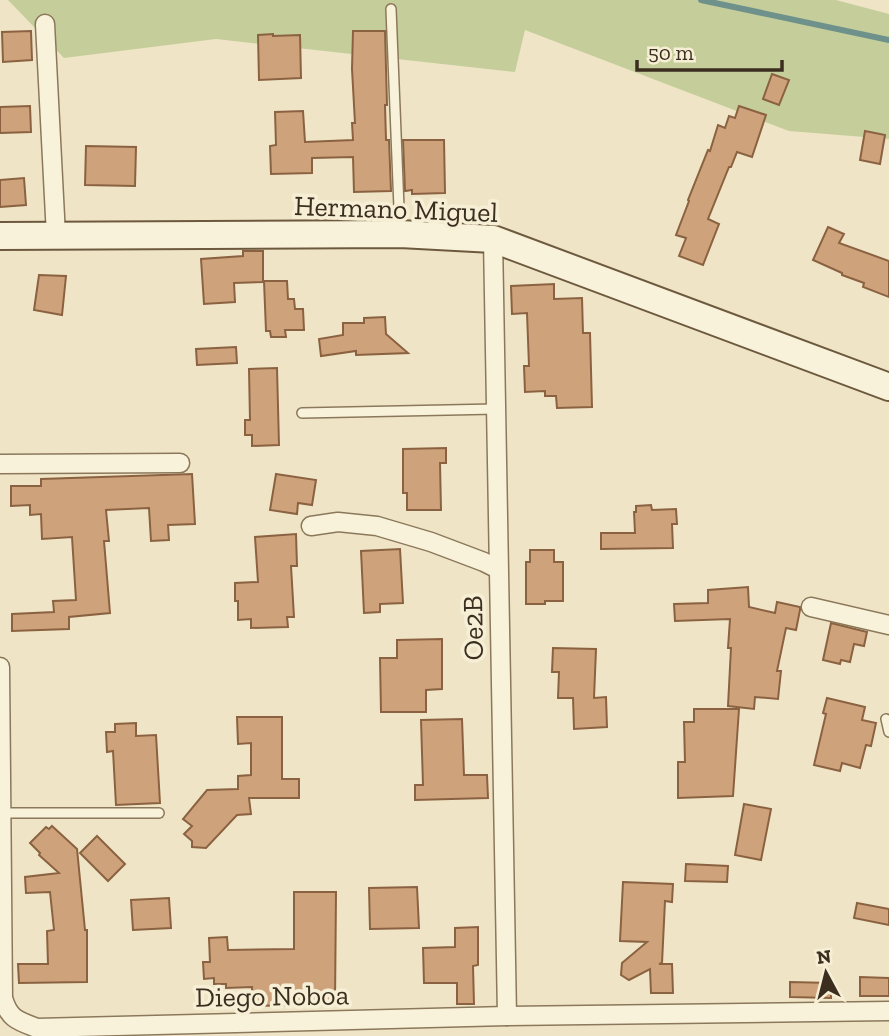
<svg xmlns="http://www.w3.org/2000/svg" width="889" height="1036" viewBox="0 0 889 1036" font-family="'Zilla Slab',serif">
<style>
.green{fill:#c5ce9a}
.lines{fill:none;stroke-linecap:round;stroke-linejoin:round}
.stream{stroke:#6e928b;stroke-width:6}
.building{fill:#cea37c;stroke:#8b6241;stroke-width:2}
.lane-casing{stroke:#8b785b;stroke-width:12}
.street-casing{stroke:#8b785b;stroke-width:21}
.secondary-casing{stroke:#6d593e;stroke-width:30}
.lane{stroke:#f9f2da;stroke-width:9}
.street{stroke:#f9f2da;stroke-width:18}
.secondary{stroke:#f9f2da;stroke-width:26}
.labels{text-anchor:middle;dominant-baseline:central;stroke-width:7;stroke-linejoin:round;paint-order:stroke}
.street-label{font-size:28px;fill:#3b2e1f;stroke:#f6efd6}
</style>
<rect width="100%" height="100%" fill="#efe5c6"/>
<path class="green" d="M8 0H836L889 14V139L789 131 525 30 515 72 216 39 64 58Z"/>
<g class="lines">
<path class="stream" d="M701 0 889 40"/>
</g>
<g class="building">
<path d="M31 31 32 60 3 62 2 32Z"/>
<path d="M353 31H385L387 105H385L386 140H389L391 191 354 192 353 157 312 158V173L271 174 270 146 276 145 275 112 303 111 305 142 353 140 352 123H355L352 69Z"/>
<path d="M273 34V36L300 35 301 78 259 80 258 35Z"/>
<path d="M772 74 789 80 779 105 763 99Z"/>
<path d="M30 106 31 132 0 133V107Z"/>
<path d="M739 106 766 115 752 157 737 152 731 167H729L708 219 719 224 703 265 679 256 686 238 676 235 689 201 688 200 708 150 710 151 718 125 725 128 729 116 735 118Z"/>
<path d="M865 131 885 135 880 164 860 160Z"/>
<path d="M403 140H444L445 193 412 194V190L405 191Z"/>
<path d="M86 146 136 147 135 186 85 185Z"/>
<path d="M24 178 26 205 0 207V180Z"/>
<path d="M828 227 844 234 839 243 889 261V297L863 287 864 283 842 275V273L813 260Z"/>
<path d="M243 251H263V282L234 283 235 302 204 304 201 259 243 256Z"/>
<path d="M39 275 66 276 62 315 34 310Z"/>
<path d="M264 281H287L288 299H294L295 309H303L304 330H285L286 337H271L270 331H266Z"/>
<path d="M554 284V299L582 298 583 333H590L592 407 557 408 556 396H545V391L525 392 524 366H529L527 313 512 314 511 286Z"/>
<path d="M385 317 386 334 408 353 356 355V351L321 356 319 339 343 335V323H364V318Z"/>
<path d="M236 347 237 363 197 365 196 349Z"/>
<path d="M277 368 279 445 252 446V435H245V420H250L249 369Z"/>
<path d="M446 448V463H440L441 510H407V493H403V449Z"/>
<path d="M192 474 195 524 168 525 169 540 151 541 149 508 106 510 109 541H104L110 613 69 617V629L12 631V614L54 612 53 601 76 600 72 537 42 539 41 514 30 515V505L11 506V486H41V479Z"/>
<path d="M276 474 316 480 312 505 298 503 297 514 270 510Z"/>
<path d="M651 505 652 510 676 509 677 524H672L673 548 601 549V533H635L634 512H636V506Z"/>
<path d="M296 534 297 566H291L294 617H287L288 627 251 628V619L238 620V601H235V583L258 582 255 537Z"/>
<path d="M400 549 403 603 380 604V612L364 613 361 551Z"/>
<path d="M530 550H554V562H563V601H545V604H526V562H530Z"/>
<path d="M748 587 749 607 775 613 777 602 800 607V610L796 630 786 628 777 671H781L778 699 755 697 754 709 728 706 731 648H728L730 619 675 621 674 604 708 603V590Z"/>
<path d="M831 623 867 632 864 646 854 644 850 662 841 660 840 664 823 660Z"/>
<path d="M442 639V689L426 690V712H381L380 658H397V640Z"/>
<path d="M553 648 596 649 594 698 606 697 607 727 574 729 573 698H558L559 672H552Z"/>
<path d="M827 698 865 707 862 720 876 723 871 746 866 745 860 768 842 763 840 771 814 765 826 714 823 713Z"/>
<path d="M694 709H739L733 796 678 798V762H685L684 722H694Z"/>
<path d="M237 717H282V779H299V798H249L251 814 237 815 206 848 192 847V841L184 834 192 826 183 819 207 790 238 789V776L251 775V743L238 744Z"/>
<path d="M462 719 464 775H487L488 798 415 800V785H423L421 720Z"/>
<path d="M136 723V736L156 735 160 803 116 805 113 751 107 752 106 732H115V724Z"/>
<path d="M744 804 771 809 761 860 735 855Z"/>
<path d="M52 826 77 849 85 930H87V982L19 983 18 964H48L47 931 54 930 50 892 26 893 25 877 59 873 39 855 40 853 30 843 46 827 49 829Z"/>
<path d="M97 836 125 864 108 881 80 853Z"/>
<path d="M686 864 728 866 727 882 685 881Z"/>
<path d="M623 882 673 884 672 902 665 901 662 963 659 964H672L673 993H651L650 969 629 980 621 975 622 963 647 942 620 941Z"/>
<path d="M417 887 419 928 370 929 369 888Z"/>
<path d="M294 892H336L335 1004 252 1006V987L226 988V984H214V978L204 979 203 962H210L209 938 227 937 228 950 294 949Z"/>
<path d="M169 898 171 928 133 930 131 900Z"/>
<path d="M857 903 889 909V925L854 918Z"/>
<path d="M478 927V965L473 966 474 1004H457V983H424L423 948 455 947V928Z"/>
<path d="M860 977 889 978V996H860Z"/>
<path d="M790 982 831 983V998L790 997Z"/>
</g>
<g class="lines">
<defs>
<g id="lane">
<path d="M391 9 400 233"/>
<path d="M302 413 496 409"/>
<path d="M886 719 889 732"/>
<path d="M2 813H159"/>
</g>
<g id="street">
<path d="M45 24 56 236"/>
<path d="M493 239 507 1016"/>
<path d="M0 464 180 463"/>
<path d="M311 526 338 522 377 526 431 542 484 562 498 569"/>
<path d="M811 607 889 625"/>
<path d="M0 667 3 998C9 1019 18 1021 37 1028L507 1016 889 1011"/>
</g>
<path id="secondary" d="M0 236 400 234 493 239 889 387"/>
</defs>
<use href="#lane" class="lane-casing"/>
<use href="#street" class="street-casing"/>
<use href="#secondary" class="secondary-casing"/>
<use href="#lane" class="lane"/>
<use href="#street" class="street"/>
<use href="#secondary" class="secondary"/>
</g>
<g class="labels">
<g class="street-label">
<text transform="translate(396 209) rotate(2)">Hermano Miguel</text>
<text transform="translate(473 628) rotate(-91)">Oe2B</text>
<text transform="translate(272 996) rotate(-1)">Diego Noboa</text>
</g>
</g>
<g transform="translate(826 973) rotate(353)" stroke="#f6efd6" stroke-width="5" paint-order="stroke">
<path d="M0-5L12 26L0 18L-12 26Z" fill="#3b2e1f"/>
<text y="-10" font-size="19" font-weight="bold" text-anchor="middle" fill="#3b2e1f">N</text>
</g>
<path d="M637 60v10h145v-10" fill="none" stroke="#3b2e1f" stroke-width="3.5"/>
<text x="648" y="60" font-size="21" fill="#3b2e1f" stroke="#f6efd6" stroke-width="5" paint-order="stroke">50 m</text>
</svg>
